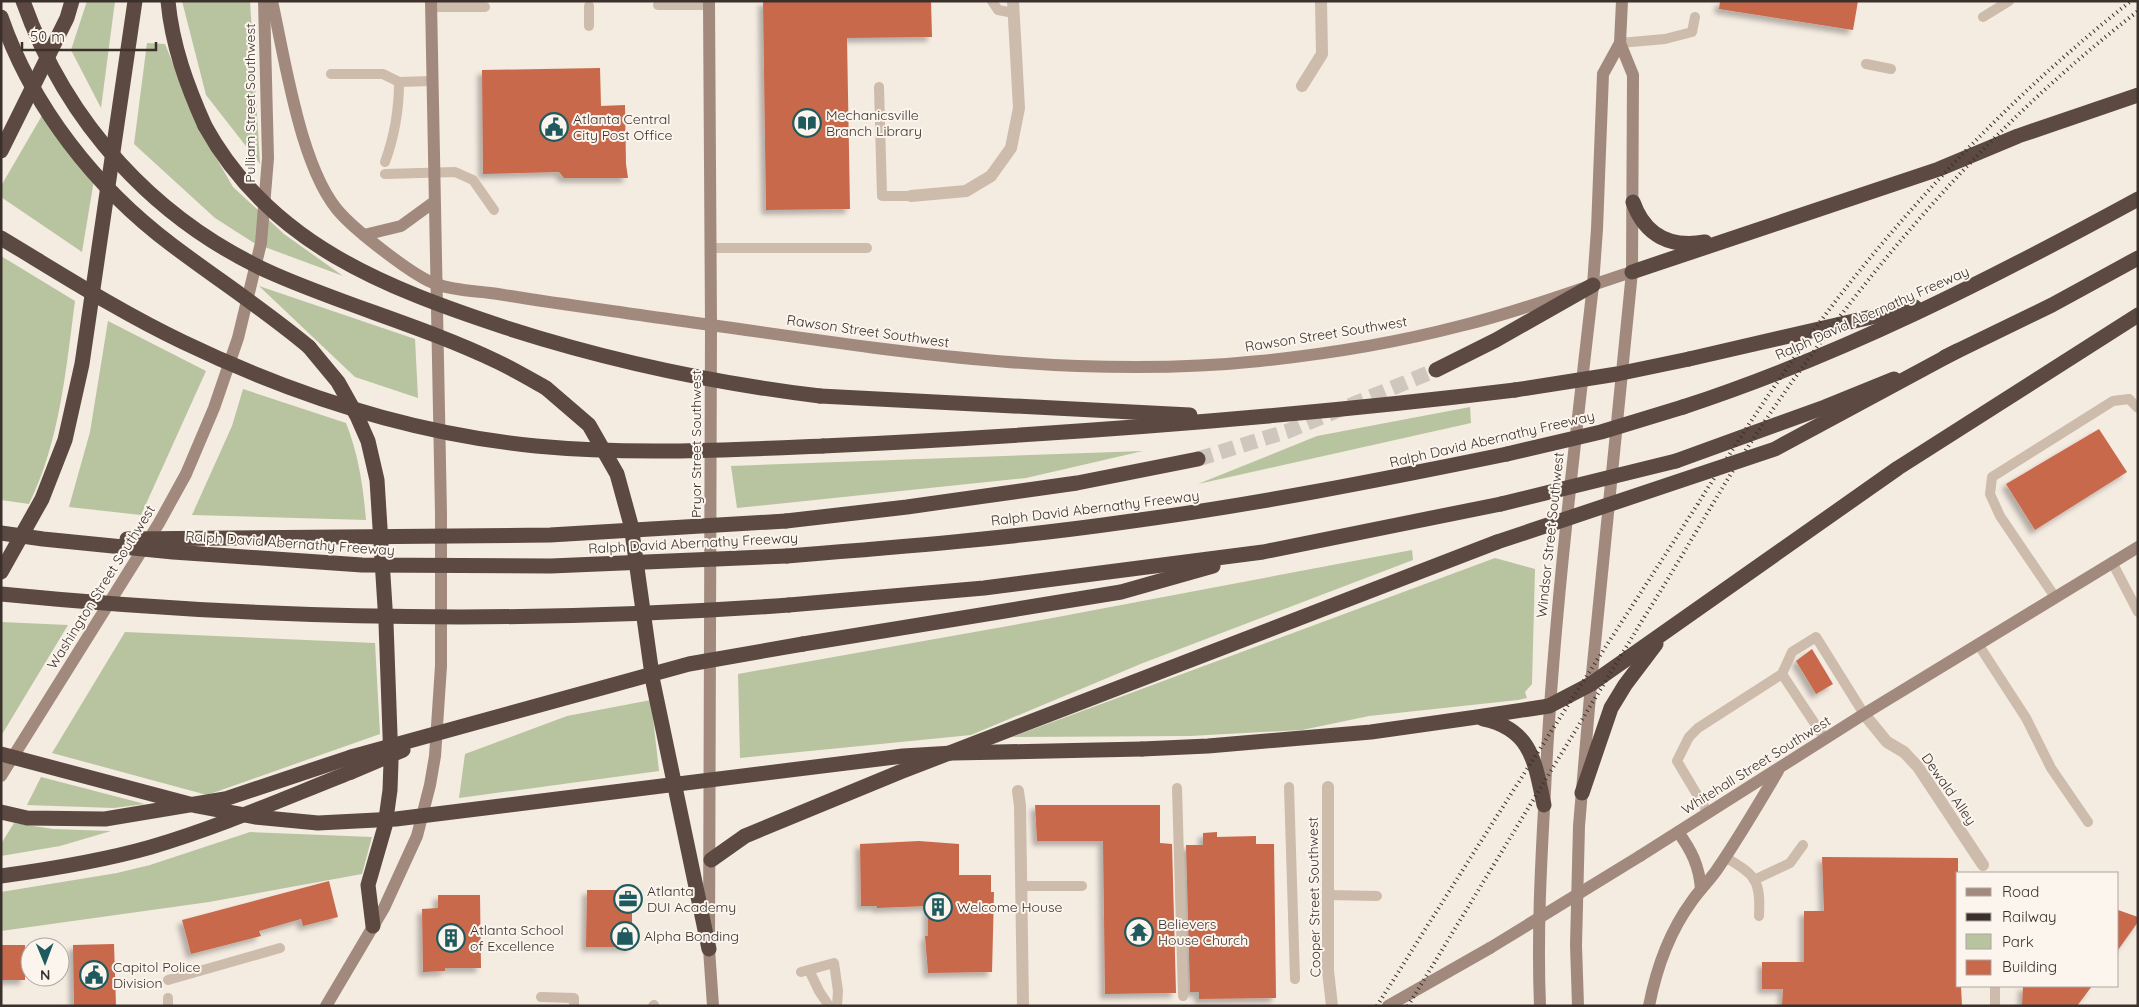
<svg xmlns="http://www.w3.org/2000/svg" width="2139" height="1007" viewBox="0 0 2139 1007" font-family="Quicksand,sans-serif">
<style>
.green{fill:#b8c4a0}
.building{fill:#c8694b;filter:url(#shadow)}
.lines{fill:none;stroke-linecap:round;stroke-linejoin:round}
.highway-tunnel{stroke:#cfc6bd;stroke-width:15;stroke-dasharray:15 8;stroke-linecap:butt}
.lane{stroke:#cdbbac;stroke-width:10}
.street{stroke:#cdbbac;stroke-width:12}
.secondary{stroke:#a18a7d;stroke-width:12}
.highway{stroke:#5c4a42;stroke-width:15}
.rail{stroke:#3b302b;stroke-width:4;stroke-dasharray:1 4;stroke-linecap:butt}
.secondary-bridge{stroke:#a18a7d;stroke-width:12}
.highway-bridge{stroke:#5c4a42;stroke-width:15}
.labels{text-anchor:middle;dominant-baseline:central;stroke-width:4;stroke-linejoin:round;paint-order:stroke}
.street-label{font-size:14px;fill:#3b302b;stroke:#fbf5ee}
.poi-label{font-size:14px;fill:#3b302b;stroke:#fbf5ee;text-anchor:start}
</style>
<defs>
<filter id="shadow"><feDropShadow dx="-4.5" dy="4.5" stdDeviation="2.5" flood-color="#0004"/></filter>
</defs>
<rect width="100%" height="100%" fill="#f4ebe1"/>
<g class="green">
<path d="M87 1H115L101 108 71 50Z"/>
<path d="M182 1H250L260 164 206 95Z"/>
<path d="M147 43 165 44 199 128 233 187 284 234 343 276 254 243 215 218 134 144Z"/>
<path d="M44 112 94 180 82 252 1 197V186Z"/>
<path d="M1 256 75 301C66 369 60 441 29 504L1 500Z"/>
<path d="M259 286 415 339 418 398 355 377Z"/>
<path d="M108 321 206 371 141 515 69 507 90 432Z"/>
<path d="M243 389 346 423C359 456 363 486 366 520L192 515 232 426Z"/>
<path d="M1470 407 1471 423 1198 484 1317 436Z"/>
<path d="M1143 451 1026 478 737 508 731 466Z"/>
<path d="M1412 550 1413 560 1143 663 971 735 740 758 738 674 1047 619Z"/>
<path d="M1495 558 1535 569 1532 684 1525 692 1527 698 1518 700 1369 716 1302 730 1190 736 1012 737Z"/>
<path d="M1 622 68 625 1 736Z"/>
<path d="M125 632 375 643 380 734 207 795 52 753Z"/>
<path d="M651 700 659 771 459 798 465 754 567 716Z"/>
<path d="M41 777 145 804 114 808 27 805Z"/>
<path d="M14 823 53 829 111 831 60 846 1 856V844Z"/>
<path d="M250 832 372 837 362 874 209 902 1 931V892L117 873 150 865Z"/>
</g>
<g class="building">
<path d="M763 1H931L932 37 847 38 850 209 766 210Z"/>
<path d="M1720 1H1858L1853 30 1719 9Z"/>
<path d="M600 68 601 106 625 105 626 164 628 178H564L559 172 483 174 482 70Z"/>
<path d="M2099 429 2127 472 2035 530 2006 484Z"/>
<path d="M1812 649 1833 684 1816 694 1796 661Z"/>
<path d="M1035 805H1160V843L1172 844 1176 993 1105 994 1103 841H1037Z"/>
<path d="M1217 832V837L1256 836V844H1274L1276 998 1199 999V992H1190L1186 845H1203V833Z"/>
<path d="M919 841 959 844V875H991V892H994L992 972 928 973 925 936H928V906L877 908V906H861L860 844Z"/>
<path d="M1822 857 1958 858V986H1961L1962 1006H1782L1783 989H1762V962H1804V911H1824Z"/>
<path d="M329 881 338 917 303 926 301 919 259 931 261 936 191 954 182 920Z"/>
<path d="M587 890H632V947H586Z"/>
<path d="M438 895H480L481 968H445V971L423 972 422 909 438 908Z"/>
<path d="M2118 910 2138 917V922L2118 950Z"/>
<path d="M114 944 116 1006H74L73 945Z"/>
<rect x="1" y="945" width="24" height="35"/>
<path d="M2023 986H2092L2077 1006H2022Z"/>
</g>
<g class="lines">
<path class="highway-tunnel" d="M1198 459 1288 431 1436 370"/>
<g class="lane">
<path d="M992 1 998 10 1014 13"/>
<path d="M658 5H709"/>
<path d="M589 6V26"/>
<path d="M431 7H485"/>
<path d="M1983 17 2009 1"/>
<path d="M1620 43 1665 39 1692 32 1695 17"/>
<path d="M1866 64 1891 69"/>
<path d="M331 74H383L399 82 432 81"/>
<path d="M879 87 882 196H911"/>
<path d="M385 162C395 135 399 111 399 82"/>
<path d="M385 174 455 172 473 180 494 210"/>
<path d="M711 248H867"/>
<path d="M2112 562 2138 612"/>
<path d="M2055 597 2000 516 1990 494 1992 477 2113 401 2129 399 2138 408"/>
<path d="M1978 644 2026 718 2051 768 2088 822"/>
<path d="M1782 674 1825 739"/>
<path d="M1289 787 1295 979"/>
<path d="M1177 788 1183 996"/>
<path d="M1708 813 1677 761 1689 737 1698 728 1782 674 1792 652 1816 637 1864 714"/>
<path d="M1725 857C1755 875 1761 879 1759 916"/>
<path d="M1754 880 1790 863 1803 845"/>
<path d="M1022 886H1082"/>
<path d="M1328 895 1377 896"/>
<path d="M809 970 819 991 829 1006"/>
<path d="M801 972 834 963 838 991 837 1006"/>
<path d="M168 980 280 948"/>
<path d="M1995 986V1006"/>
<path d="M541 997 574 998V1006"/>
<path d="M168 1006V998"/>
<path d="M653 1006 654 1005"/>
</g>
<g class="street">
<path d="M1302 86 1322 54 1321 1"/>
<path d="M911 196 966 191 991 176 1011 148 1019 108 1013 1"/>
<path d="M1864 714 1887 742 1904 752 1918 767 1983 865"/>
<path d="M1328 787V971L1332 1006"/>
<path d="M1018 791 1020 806 1023 1006"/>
</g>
<g class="secondary">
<path d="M272 1C285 59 301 173 342 215 358 232 414 277 436 284 455 291 478 291 498 294 552 303 606 310 661 318 859 345 1059 382 1260 361 1327 354 1395 343 1460 326 1519 312 1575 290 1632 272"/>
<path d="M709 1 711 325 709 949 713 1006"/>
<path d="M364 235 401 226 434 202"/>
<path d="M1 776 159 523 186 474 214 408 238 338 261 243 268 158 264 1"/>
<path d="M1678 832C1692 851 1699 866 1701 889"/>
<path d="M1640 856 1864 714 2138 547"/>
<path d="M326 1006 384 908 417 836 430 785 435 756 441 666V514L431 1"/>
<path d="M1388 1006 1490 948"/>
<path d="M1540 1006C1537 934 1541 863 1545 791 1553 622 1574 453 1593 285L1597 229 1603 74 1620 43"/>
<path d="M1578 1006 1576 945 1579 826 1591 684 1632 272 1633 75 1620 43 1622 1"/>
<path d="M1649 1006C1656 970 1670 931 1692 901 1699 891 1708 882 1716 871 1738 839 1758 805 1778 771"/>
</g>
<g class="highway">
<path d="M168 1C172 45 187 86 205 126"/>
<path d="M1 151 67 18 72 1"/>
<path d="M1633 202C1645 236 1671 248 1705 242"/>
<path d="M1632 272 1939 169 2018 136 2138 95"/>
<path d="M309 347 338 382 357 416 368 441 377 480 386 623 391 762 390 790 385 826 368 885 373 926"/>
<path d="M1945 357 2052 305 2138 258"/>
<path d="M1689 359 1915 307"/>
<path d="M1436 370 1496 340 1593 285"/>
<path d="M546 388 589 425 617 474 631 525 653 682 709 949"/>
<path d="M820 396 1190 415"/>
<path d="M1683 407C1842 355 1991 279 2138 199"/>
<path d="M823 446C1055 435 1285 418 1515 390"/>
<path d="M1676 461 1825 407 1894 379"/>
<path d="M786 521 907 507 1077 483 1198 459"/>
<path d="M787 556C900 547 1013 538 1125 522 1253 505 1380 480 1507 454"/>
<path d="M1 572 42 499 65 440 82 364 135 1"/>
<path d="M789 605 984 588 1263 552 1501 504"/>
<path d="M803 644 1121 592 1213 566"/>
<path d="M1483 719C1532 729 1535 763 1544 805"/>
<path d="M1142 749 1208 746 1371 732 1477 717 1549 706 1591 684 1898 468 2138 315"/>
<path d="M1582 793 1611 708 1625 685 1656 644"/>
<path d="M1 812 27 818 105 819 225 799 351 757"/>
<path d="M711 860 745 836 900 772 1497 542"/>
<path d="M1 876C52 869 102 861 151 847 219 827 285 798 351 772"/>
</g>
<g class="rail">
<path d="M1377 1006C1466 864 1556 723 1647 583 1710 486 1770 386 1841 294 1926 186 2023 86 2131 1"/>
<path d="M1408 1006C1488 874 1568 743 1648 611 1689 546 1726 478 1769 415 1874 261 1991 125 2138 11"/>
</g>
<path class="secondary-bridge" d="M1490 948 1640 856"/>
<g class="highway-bridge">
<path d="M23 1C66 123 155 221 274 274 347 306 425 327 496 361 513 369 530 379 546 388"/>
<path d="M1 17C32 107 96 188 172 245 217 279 265 310 309 347"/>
<path d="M205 126C270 244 386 288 507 328 610 361 713 383 820 396"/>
<path d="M1 238C61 274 120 312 183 342 293 395 414 434 536 446 632 455 728 450 823 446"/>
<path d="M1515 390 1617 374 1689 359"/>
<path d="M1507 454 1601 432 1683 407"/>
<path d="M1501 504 1676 461"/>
<path d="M1 533 43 539 173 552 362 565 551 566 787 556"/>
<path d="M127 539 550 535 786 521"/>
<path d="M1497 542 1775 449 1957 351"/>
<path d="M1 594C263 620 527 624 789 605"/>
<path d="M1 754 197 806 255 817 318 823 396 819 903 756 953 753 1142 749"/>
<path d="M351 757 689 664 803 644"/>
<path d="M351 772 403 750"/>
</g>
</g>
<defs>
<symbol id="library-ring" viewBox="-11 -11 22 22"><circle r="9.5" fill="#fbf5ee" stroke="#1f5a5e" stroke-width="1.5"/><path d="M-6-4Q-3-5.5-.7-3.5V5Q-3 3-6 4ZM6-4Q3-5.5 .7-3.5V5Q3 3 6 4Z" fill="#1f5a5e"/></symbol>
<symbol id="civic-ring" viewBox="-11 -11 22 22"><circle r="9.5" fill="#fbf5ee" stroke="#1f5a5e" stroke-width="1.5"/><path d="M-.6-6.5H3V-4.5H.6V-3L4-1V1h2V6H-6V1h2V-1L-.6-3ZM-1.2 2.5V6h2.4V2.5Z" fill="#1f5a5e"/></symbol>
<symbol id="office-ring" viewBox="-11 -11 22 22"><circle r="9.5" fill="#fbf5ee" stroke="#1f5a5e" stroke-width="1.5"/><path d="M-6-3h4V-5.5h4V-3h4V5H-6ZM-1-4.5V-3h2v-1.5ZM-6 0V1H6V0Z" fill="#1f5a5e"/></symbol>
<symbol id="building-ring" viewBox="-11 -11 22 22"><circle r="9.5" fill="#fbf5ee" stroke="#1f5a5e" stroke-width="1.5"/><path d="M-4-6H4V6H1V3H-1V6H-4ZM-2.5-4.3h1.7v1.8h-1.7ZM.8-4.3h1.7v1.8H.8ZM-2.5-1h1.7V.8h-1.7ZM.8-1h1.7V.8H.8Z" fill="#1f5a5e"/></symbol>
<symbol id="temple-ring" viewBox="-11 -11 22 22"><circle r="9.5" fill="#fbf5ee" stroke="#1f5a5e" stroke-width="1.5"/><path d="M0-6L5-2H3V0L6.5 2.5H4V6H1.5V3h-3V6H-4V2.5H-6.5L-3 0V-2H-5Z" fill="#1f5a5e"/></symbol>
<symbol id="shop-ring" viewBox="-11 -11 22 22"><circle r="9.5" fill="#fbf5ee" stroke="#1f5a5e" stroke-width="1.5"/><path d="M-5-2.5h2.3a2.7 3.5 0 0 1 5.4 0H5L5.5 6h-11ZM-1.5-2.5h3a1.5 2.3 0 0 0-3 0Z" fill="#1f5a5e"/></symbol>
</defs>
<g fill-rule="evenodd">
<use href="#library-ring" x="791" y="107" width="32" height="32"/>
<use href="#civic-ring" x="538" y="111" width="32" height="32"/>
<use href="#office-ring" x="612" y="883" width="32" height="32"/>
<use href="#building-ring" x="922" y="891" width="32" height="32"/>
<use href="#temple-ring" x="1123" y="916" width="32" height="32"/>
<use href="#shop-ring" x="609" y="920" width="32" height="32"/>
<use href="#building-ring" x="435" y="922" width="32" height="32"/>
<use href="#civic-ring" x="78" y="959" width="32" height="32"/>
</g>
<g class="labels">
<g class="street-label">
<text transform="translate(250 103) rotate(-90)">Pulliam Street Southwest</text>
<text transform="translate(1872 313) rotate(-24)">Ralph David Abernathy Freeway</text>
<text transform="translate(868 331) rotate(8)">Rawson Street Southwest</text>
<text transform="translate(1326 334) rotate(-9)">Rawson Street Southwest</text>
<text transform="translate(1492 439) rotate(-13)">Ralph David Abernathy Freeway</text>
<text transform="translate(696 444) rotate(-90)">Pryor Street Southwest</text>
<text transform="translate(1095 508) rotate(-7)">Ralph David Abernathy Freeway</text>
<text transform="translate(1550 535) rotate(-84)">Windsor Street Southwest</text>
<text transform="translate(290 543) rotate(4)">Ralph David Abernathy Freeway</text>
<text transform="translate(693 543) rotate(-3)">Ralph David Abernathy Freeway</text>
<text transform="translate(101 587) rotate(-58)">Washington Street Southwest</text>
<text transform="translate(1756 765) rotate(-32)">Whitehall Street Southwest</text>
<text transform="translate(1949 789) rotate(55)">Dewald Alley</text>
<text transform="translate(1314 897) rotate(-91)">Cooper Street Southwest</text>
</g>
<g class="poi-label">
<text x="826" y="115">Mechanicsville<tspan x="826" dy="16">Branch Library</tspan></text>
<text x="573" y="119">Atlanta Central<tspan x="573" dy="16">City Post Office</tspan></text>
<text x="647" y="891">Atlanta<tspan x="647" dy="16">DUI Academy</tspan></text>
<text x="957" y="907">Welcome House</text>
<text x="1158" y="924">Believers<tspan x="1158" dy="16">House Church</tspan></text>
<text x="470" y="930">Atlanta School<tspan x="470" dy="16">of Excellence</tspan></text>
<text x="644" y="936">Alpha Bonding</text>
<text x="113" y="967">Capitol Police<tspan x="113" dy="16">Division</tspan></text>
</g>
</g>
<rect width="2139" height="1007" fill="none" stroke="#3b302b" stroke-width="5"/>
<rect x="1956" y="872" width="162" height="115" fill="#fbf5ee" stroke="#aea6a0"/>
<rect x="1966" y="888" width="25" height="8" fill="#a18a7d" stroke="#aea6a0"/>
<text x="2002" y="897" font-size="15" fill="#3b302b">Road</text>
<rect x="1966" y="913" width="25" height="8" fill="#3b302b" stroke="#aea6a0"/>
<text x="2002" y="922" font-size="15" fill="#3b302b">Railway</text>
<rect x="1966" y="934" width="25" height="15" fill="#b8c4a0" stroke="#aea6a0"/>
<text x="2002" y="947" font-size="15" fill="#3b302b">Park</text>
<rect x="1966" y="960" width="25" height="15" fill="#c8694b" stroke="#aea6a0"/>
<text x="2002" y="972" font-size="15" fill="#3b302b">Building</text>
<g transform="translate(45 962) rotate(179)"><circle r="24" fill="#fbf5ee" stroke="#aea6a0"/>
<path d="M0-4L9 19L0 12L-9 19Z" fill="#1f5a5e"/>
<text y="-8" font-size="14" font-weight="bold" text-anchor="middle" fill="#3b302b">N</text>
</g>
<path d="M22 42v8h134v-8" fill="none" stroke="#3b302b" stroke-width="2.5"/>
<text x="30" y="42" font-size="15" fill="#3b302b" stroke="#fbf5ee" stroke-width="4" paint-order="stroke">50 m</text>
</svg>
